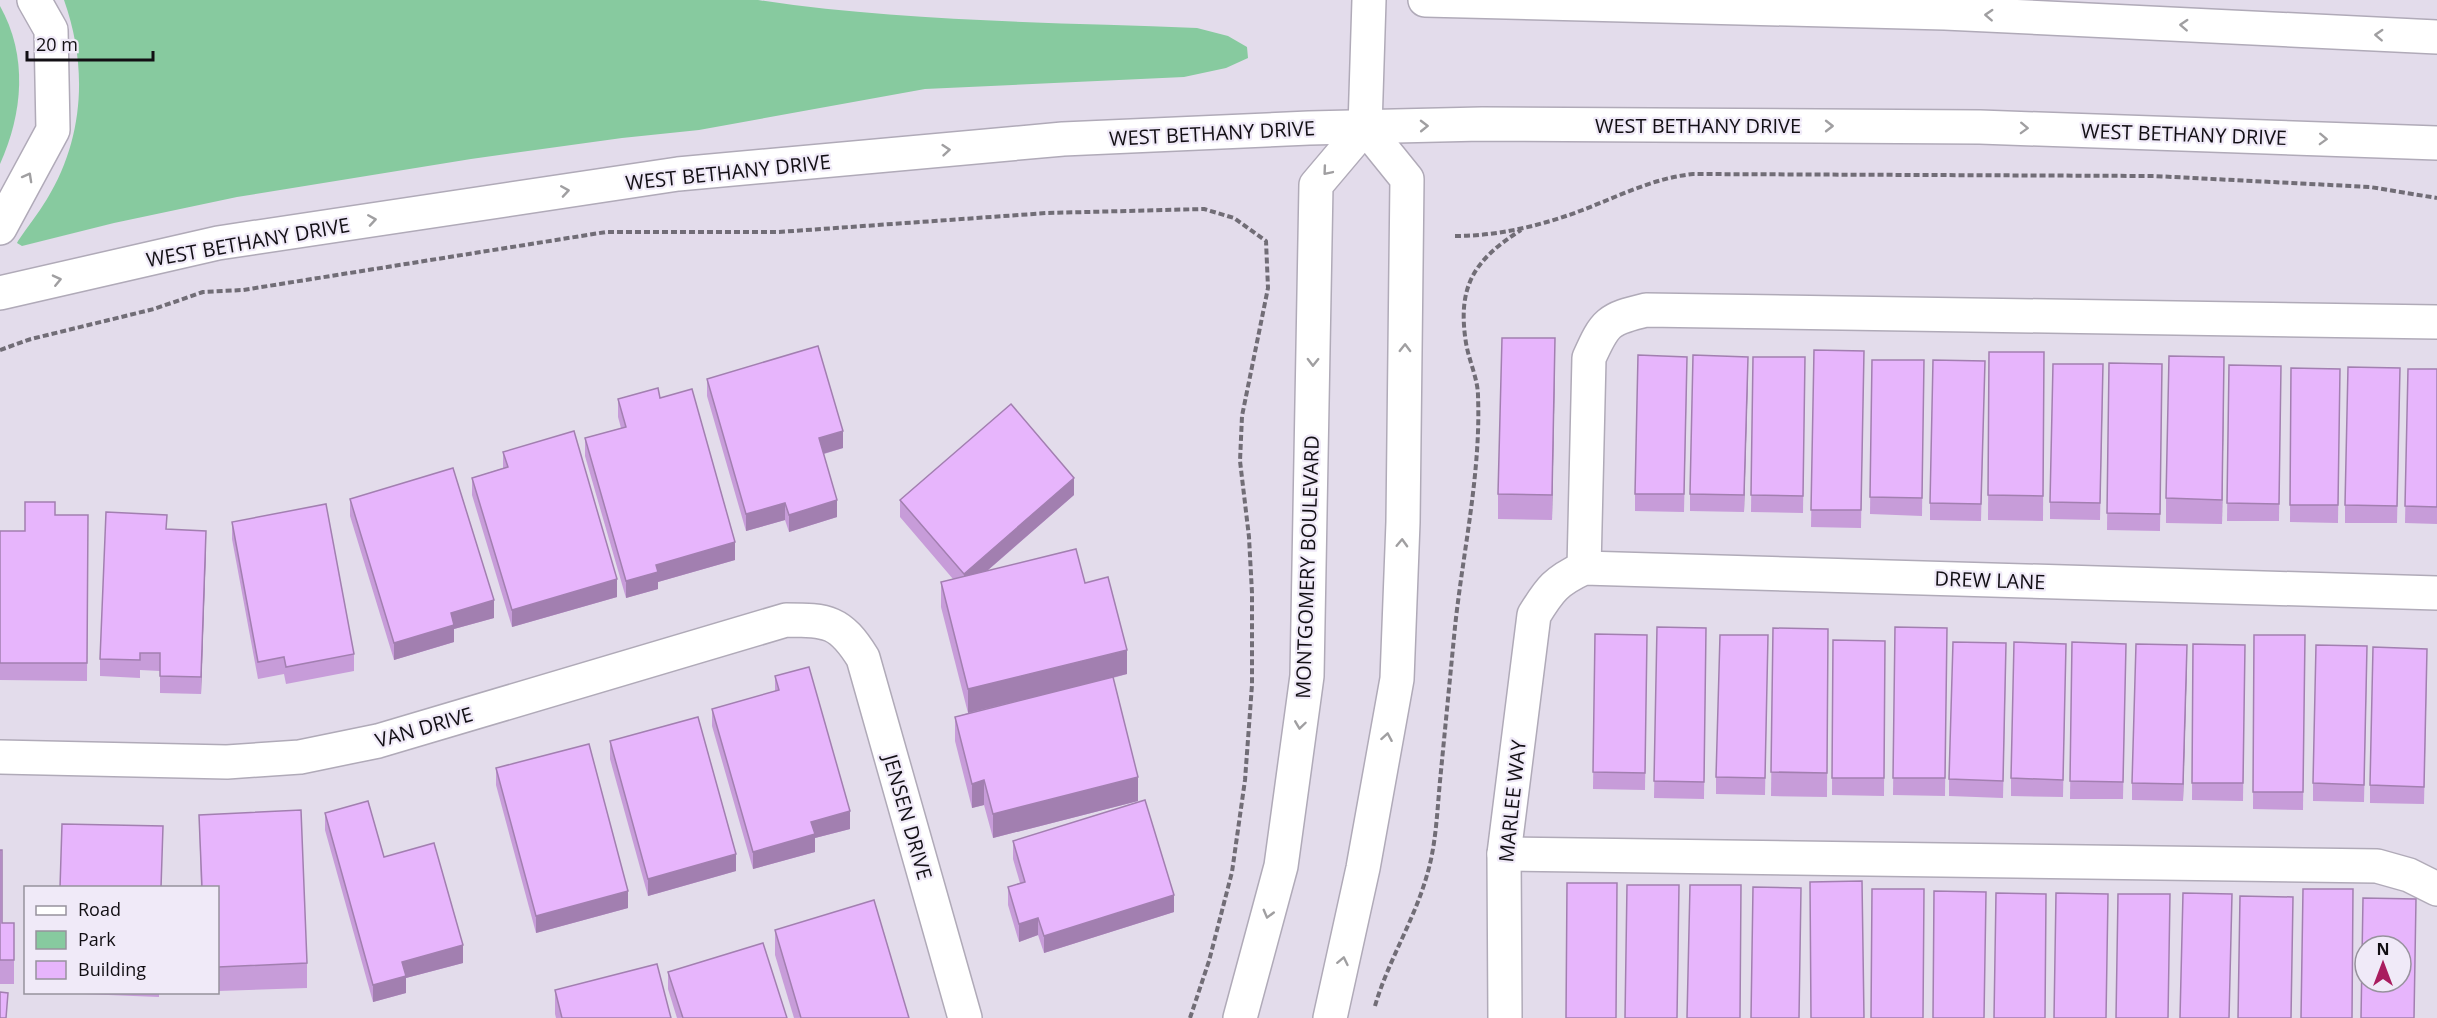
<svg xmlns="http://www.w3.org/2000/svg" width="2437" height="1018" viewBox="0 0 2437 1018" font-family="'Open Sans',sans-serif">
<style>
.green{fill:#87ca9f}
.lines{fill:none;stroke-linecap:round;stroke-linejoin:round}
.minor-casing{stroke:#b0aab8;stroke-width:36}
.major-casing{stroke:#b0aab8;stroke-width:36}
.path{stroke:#716d76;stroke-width:4;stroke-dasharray:6 3;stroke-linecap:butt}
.minor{stroke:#fff;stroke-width:33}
.major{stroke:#fff;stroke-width:33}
.wall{fill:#c79cd9}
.shaded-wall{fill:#a27fb0}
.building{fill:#e7b5fc;stroke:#a27fb0;stroke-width:1.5;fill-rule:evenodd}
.oneway{stroke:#a09fa1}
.labels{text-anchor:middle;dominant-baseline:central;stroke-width:4.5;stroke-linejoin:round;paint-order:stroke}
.street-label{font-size:20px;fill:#120f14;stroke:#f0eaf8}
</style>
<rect width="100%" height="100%" fill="#e3dceb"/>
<g class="green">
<path d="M64 0H758C902 22 1051 22 1197 28L1228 36 1247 47 1248 58 1226 68 1184 77 925 89 699 130 622 138 471 159 237 197 114 223 22 246 17 243 18 241C27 227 38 214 47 199 84 138 88 67 64 0Z"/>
<path d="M0 6C28 56 23 113 0 164Z"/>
</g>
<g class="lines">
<defs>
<g id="minor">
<path d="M1584 568 1589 358C1605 322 1608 319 1646 310L2437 322"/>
<path d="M0 757 227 762 300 757 378 741 786 620C828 620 840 621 863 658L965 1018"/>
<path d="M1504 854 2377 866 2409 875 2437 889"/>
<path d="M1240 1018 1281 866 1307 676 1316 185 1365 127 1369 0"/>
<path d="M1330 1018 1363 868 1397 679 1403 522 1407 179 1365 127"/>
<path d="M1505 1018 1504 854 1534 615C1550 589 1556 581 1584 568L2437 593"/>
</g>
<g id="major">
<path d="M1425 0 1945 13 2437 37"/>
<path d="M0 228 53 130 51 30 34 0"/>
<path d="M0 293 218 243 678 174 1063 139 1309 128 1482 124 1980 127 2437 143"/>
</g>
</defs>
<use href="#minor" class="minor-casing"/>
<use href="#major" class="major-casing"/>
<g class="path">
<path d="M1455 236C1497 236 1540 226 1580 211 1617 197 1653 178 1693 174L2154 176 2370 187 2437 198"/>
<path d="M0 350 31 339 154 309 203 292 243 290 606 232H779L1047 213 1204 209 1234 218 1266 241 1268 288 1242 416 1240 461 1249 537 1252 593V685L1245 780 1232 872 1209 961 1190 1018"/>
<path d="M1375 1006C1388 961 1414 921 1427 875 1436 845 1437 813 1440 781 1445 730 1450 678 1455 627 1463 551 1481 473 1478 396 1478 379 1469 361 1466 343 1457 286 1474 260 1521 230"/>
</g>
<use href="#minor" class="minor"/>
<use href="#major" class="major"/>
</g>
<g class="wall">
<path d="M1814 350 1864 351 1861 528 1811 527Z"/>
<path d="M1989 352H2044L2043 521 1988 520Z"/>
<path d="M1753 357H1805L1803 513 1751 512Z"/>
<path d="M1872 360H1924L1922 516 1870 514Z"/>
<path d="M1985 361 1981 521 1930 520V503Z"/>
<path d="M1555 363 1552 520 1498 519V494Z"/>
<path d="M2109 363 2162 364 2160 531 2107 530Z"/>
<path d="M2229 365 2281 366 2279 521H2227Z"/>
<path d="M2291 368 2340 369 2338 523 2290 522Z"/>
<path d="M2408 369H2437V524L2405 523Z"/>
<path d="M1687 374 1684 512 1635 511V494Z"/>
<path d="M1748 375 1744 512 1690 511V494Z"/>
<path d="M707 379 843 448 824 454 837 517 789 532 785 520 746 531 707 396Z"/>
<path d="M2224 381 2222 524 2166 523V498Z"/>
<path d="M2103 382 2100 520 2050 519V502Z"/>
<path d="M2400 385 2397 523H2345V505Z"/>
<path d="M660 398 735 560 658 582V589L626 598 585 456V438L621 428 618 417V399Z"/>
<path d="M503 452 617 597 512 627 472 495V478L503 468Z"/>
<path d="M1074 495 987 571 1085 583 1127 674 1113 678 1138 801 993 838 984 805 972 808 955 741V717L968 713 941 607V582L953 579 900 517V500Z"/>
<path d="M350 499 494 618 454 629V642L394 660 350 516Z"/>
<path d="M55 515H88L87 681 0 680V531H25Z"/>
<path d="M232 522 354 654V671L286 684 284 674 258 679 232 539Z"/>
<path d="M167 529 206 548 201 694 160 693V671L140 670V678L100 676V659Z"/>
<path d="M1657 627 1706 628 1704 799 1654 798Z"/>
<path d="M1895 627 1947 628 1945 796 1893 795Z"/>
<path d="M1773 628 1828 629 1827 797 1771 796Z"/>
<path d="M1595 634 1647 635 1645 790 1593 789Z"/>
<path d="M1768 635 1765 795 1716 794V777Z"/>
<path d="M2254 635H2305L2303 810 2253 809Z"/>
<path d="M1833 640 1885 641 1884 796 1832 795Z"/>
<path d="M2072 642 2126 644 2123 799H2070Z"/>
<path d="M2066 644 2063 797 2011 796V778Z"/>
<path d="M2193 644 2245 645 2243 801 2192 800Z"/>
<path d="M2006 660 2003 798 1949 796V779Z"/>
<path d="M2187 662 2183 801 2132 800V783Z"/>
<path d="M2367 664 2364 802 2313 801V783Z"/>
<path d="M2427 666 2424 804 2370 803V785Z"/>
<path d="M775 676 850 829 815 838V852L753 869 712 726V709L775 691Z"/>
<path d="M610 741 736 871 648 896 610 759Z"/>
<path d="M496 768 628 908 536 933 496 785Z"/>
<path d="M325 813 384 857 463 963 406 978V993L373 1002 325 830Z"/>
<path d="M199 815 307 963V988L218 991V888H201Z"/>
<path d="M1013 841 1174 912 1044 953 1038 935 1019 942 1008 905V887L1020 883 1013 859Z"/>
<path d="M0 850 2 923H14V984H0Z"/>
<path d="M775 930 909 1018H794L775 955Z"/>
<path d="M668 972 787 1018H677L668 989Z"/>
<path d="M555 990 671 1018H556L555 1014Z"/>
<path d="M58 993H159V997Z"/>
</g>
<g class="shaded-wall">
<path d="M1555 338V363L1552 520V495Z"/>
<path d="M1748 357V375L1744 512V495Z"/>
<path d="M2224 357V381L2222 524V500Z"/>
<path d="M843 431V448L819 455V438Z"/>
<path d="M1074 478V495L964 591V574Z"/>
<path d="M837 500V517L789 532V515Z"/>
<path d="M785 503V520L746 531V514Z"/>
<path d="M206 531V548L201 694V677Z"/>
<path d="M735 542V560L658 582V589L626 598V581L656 565Z"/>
<path d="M617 579V597L512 627V610Z"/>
<path d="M494 600V618L454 629V642L394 660V643L451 613Z"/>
<path d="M2187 645V662L2183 801V784Z"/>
<path d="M1127 650V674L968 713V689Z"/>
<path d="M1138 777V801L993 838V814Z"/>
<path d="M984 780V805L972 808V784Z"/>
<path d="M850 811V829L815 838V852L753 869V852L811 822Z"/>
<path d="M736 854V871L648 896V879Z"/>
<path d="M628 891V908L536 933V916Z"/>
<path d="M1174 895V912L1044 953V936Z"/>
<path d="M1038 918V935L1019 942V924Z"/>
<path d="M463 945V963L406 978V993L373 1002V985L402 962Z"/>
</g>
<g class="building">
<path d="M1502 338H1555L1552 495 1498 494Z"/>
<path d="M818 346 843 431 819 438 837 500 789 515 785 503 746 514 707 379Z"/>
<path d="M1814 350 1864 351 1861 510H1811Z"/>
<path d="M1989 352H2044L2043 496 1988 495Z"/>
<path d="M1638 355 1687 357 1684 494H1635Z"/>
<path d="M1693 355 1748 357 1744 495 1690 494Z"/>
<path d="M2169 356 2224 357 2222 500 2166 498Z"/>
<path d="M1753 357H1805L1803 496 1751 495Z"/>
<path d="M1872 360H1924L1922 498 1870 497Z"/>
<path d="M1933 360 1985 361 1981 504 1930 503Z"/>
<path d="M2109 363 2162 364 2160 514 2107 513Z"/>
<path d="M2053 364H2103L2100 503 2050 502Z"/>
<path d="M2229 365 2281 366 2279 504 2227 503Z"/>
<path d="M2348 367 2400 368 2397 506 2345 505Z"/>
<path d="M2291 368 2340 369 2338 505H2290Z"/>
<path d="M2408 369H2437V507L2405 506Z"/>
<path d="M658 388 660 398 692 389 735 542 656 565 658 572 626 581 585 438 626 427 618 399Z"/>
<path d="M1011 404 1074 478 964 574 900 500Z"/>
<path d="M574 431 617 579 512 610 472 478 508 467 503 452Z"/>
<path d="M453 468 494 600 451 613 454 625 394 643 350 499Z"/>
<path d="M25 502H55V515H88L87 663H0V531H25Z"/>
<path d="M326 504 354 654 286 667 284 657 258 662 232 522Z"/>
<path d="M106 512 167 515 166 529 206 531 201 677 160 676V653H140V660L100 659Z"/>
<path d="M1076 549 1085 583 1108 577 1127 650 968 689 941 582Z"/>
<path d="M1657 627 1706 628 1704 782 1654 781Z"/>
<path d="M1895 627 1947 628 1945 778H1893Z"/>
<path d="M1773 628 1828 629 1827 773 1771 772Z"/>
<path d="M1595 634 1647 635 1645 773 1593 772Z"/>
<path d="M1720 635H1768L1765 778 1716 777Z"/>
<path d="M2254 635H2305L2303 792H2253Z"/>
<path d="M1833 640 1885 641 1884 778H1832Z"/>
<path d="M1953 642 2006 643 2003 781 1949 779Z"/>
<path d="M2014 642 2066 644 2063 780 2011 778Z"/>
<path d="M2072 642 2126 644 2123 782 2070 781Z"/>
<path d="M2136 644 2187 645 2183 784 2132 783Z"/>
<path d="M2193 644 2245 645 2243 783H2192Z"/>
<path d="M2316 645 2367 646 2364 785 2313 783Z"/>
<path d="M2373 647 2427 649 2424 787 2370 785Z"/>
<path d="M809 667 850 811 811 822 815 834 753 852 712 709 779 690 775 676Z"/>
<path d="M1113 677 1138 777 993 814 984 780 972 784 955 717Z"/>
<path d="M698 717 736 854 648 879 610 741Z"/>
<path d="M589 744 628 891 536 916 496 768Z"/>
<path d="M1145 800 1174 895 1044 936 1038 918 1019 924 1008 887 1025 882 1013 841Z"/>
<path d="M368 801 384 857 434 843 463 945 402 962 406 976 373 985 325 813Z"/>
<path d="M301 810 307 963 218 967V888H202L199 815Z"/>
<path d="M62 824 163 826 161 888H60Z"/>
<path d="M0 850H2V923H14V960H0Z"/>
<path d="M1862 881 1864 1018H1811L1810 882Z"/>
<path d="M1567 883H1617L1616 1018H1566Z"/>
<path d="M1627 885H1679L1677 1018H1625Z"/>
<path d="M1690 885H1741L1740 1018H1687Z"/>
<path d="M1753 887 1801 888 1799 1018H1751Z"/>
<path d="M1872 889H1924L1923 1018H1871Z"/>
<path d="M2303 889H2353L2352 1018H2301Z"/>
<path d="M1934 891 1986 892 1984 1018H1933Z"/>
<path d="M1996 893 2046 894 2045 1018H1994Z"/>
<path d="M2056 893 2108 894 2106 1018H2054Z"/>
<path d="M2183 893 2232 894 2229 1018H2180Z"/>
<path d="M2118 894H2170L2168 1018H2116Z"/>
<path d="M2240 896 2293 897 2291 1018H2238Z"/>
<path d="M2363 898 2416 899 2414 1018H2361ZM2365 946H2401V982H2365Z"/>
<path d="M874 900 909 1018H801L775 930Z"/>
<path d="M763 943 787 1018H683L668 972Z"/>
<path d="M657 964 671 1018H562L555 990Z"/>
<path d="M0 992 8 993 6 1018H0Z"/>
</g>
<defs><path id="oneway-chevron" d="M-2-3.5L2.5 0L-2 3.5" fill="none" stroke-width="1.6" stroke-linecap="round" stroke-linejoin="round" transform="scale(1.5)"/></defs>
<g class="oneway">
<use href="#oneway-chevron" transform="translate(1989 15) rotate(-177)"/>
<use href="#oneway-chevron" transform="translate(2184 25) rotate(-177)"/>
<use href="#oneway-chevron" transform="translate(2379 35) rotate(-177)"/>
<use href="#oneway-chevron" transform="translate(1424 126) rotate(-1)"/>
<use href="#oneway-chevron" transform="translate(1829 126)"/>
<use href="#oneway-chevron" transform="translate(2024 128) rotate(2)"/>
<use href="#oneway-chevron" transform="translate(2323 139) rotate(2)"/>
<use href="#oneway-chevron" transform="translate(946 150) rotate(-5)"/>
<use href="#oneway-chevron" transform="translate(1327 171) rotate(130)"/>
<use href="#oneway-chevron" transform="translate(28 177) rotate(-61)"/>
<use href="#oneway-chevron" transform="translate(565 191) rotate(-9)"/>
<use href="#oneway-chevron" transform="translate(372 220) rotate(-9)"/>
<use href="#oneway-chevron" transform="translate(57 280) rotate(-13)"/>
<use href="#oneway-chevron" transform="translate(1405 348) rotate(-89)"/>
<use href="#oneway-chevron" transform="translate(1313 362) rotate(91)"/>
<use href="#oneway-chevron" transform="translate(1402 543) rotate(-88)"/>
<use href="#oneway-chevron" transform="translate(1300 725) rotate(98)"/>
<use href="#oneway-chevron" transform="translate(1387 737) rotate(-80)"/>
<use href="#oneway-chevron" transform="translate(1268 914) rotate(105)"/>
<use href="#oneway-chevron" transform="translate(1343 961) rotate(-78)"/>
</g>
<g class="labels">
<g class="street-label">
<text x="1698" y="125">WEST BETHANY DRIVE</text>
<text transform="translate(1212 133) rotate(-3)">WEST BETHANY DRIVE</text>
<text transform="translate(2184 134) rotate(2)">WEST BETHANY DRIVE</text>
<text transform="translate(728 172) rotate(-6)">WEST BETHANY DRIVE</text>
<text transform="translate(248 242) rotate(-10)">WEST BETHANY DRIVE</text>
<text transform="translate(1307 567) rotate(-88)">MONTGOMERY BOULEVARD</text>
<text transform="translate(1990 580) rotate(2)">DREW LANE</text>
<text transform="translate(424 727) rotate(-16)">VAN DRIVE</text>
<text transform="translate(1512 801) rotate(-84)">MARLEE WAY</text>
<text transform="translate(908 817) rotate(74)">JENSEN DRIVE</text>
</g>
</g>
<rect x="24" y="886" width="195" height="108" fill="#f0eaf8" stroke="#97929d" stroke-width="1.5"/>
<rect x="36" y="906" width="30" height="9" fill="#ffffff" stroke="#97929d" stroke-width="1.5"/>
<text x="78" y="916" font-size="18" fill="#120f14">Road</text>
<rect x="36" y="931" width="30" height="18" fill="#87ca9f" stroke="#97929d" stroke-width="1.5"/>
<text x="78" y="946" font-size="18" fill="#120f14">Park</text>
<rect x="36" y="961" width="30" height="18" fill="#e7b5fc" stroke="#97929d" stroke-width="1.5"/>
<text x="78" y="976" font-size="18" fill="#120f14">Building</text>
<g transform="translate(2383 964)"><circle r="28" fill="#f0eaf8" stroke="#97929d" stroke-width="1.5"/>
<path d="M0-4.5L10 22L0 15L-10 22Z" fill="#a91d5f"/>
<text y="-9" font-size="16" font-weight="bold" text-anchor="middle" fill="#120f14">N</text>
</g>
<path d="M27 51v9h126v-9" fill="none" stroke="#120f14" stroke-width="3"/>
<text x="36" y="51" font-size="18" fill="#120f14" stroke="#f0eaf8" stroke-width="4.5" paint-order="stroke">20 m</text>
</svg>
